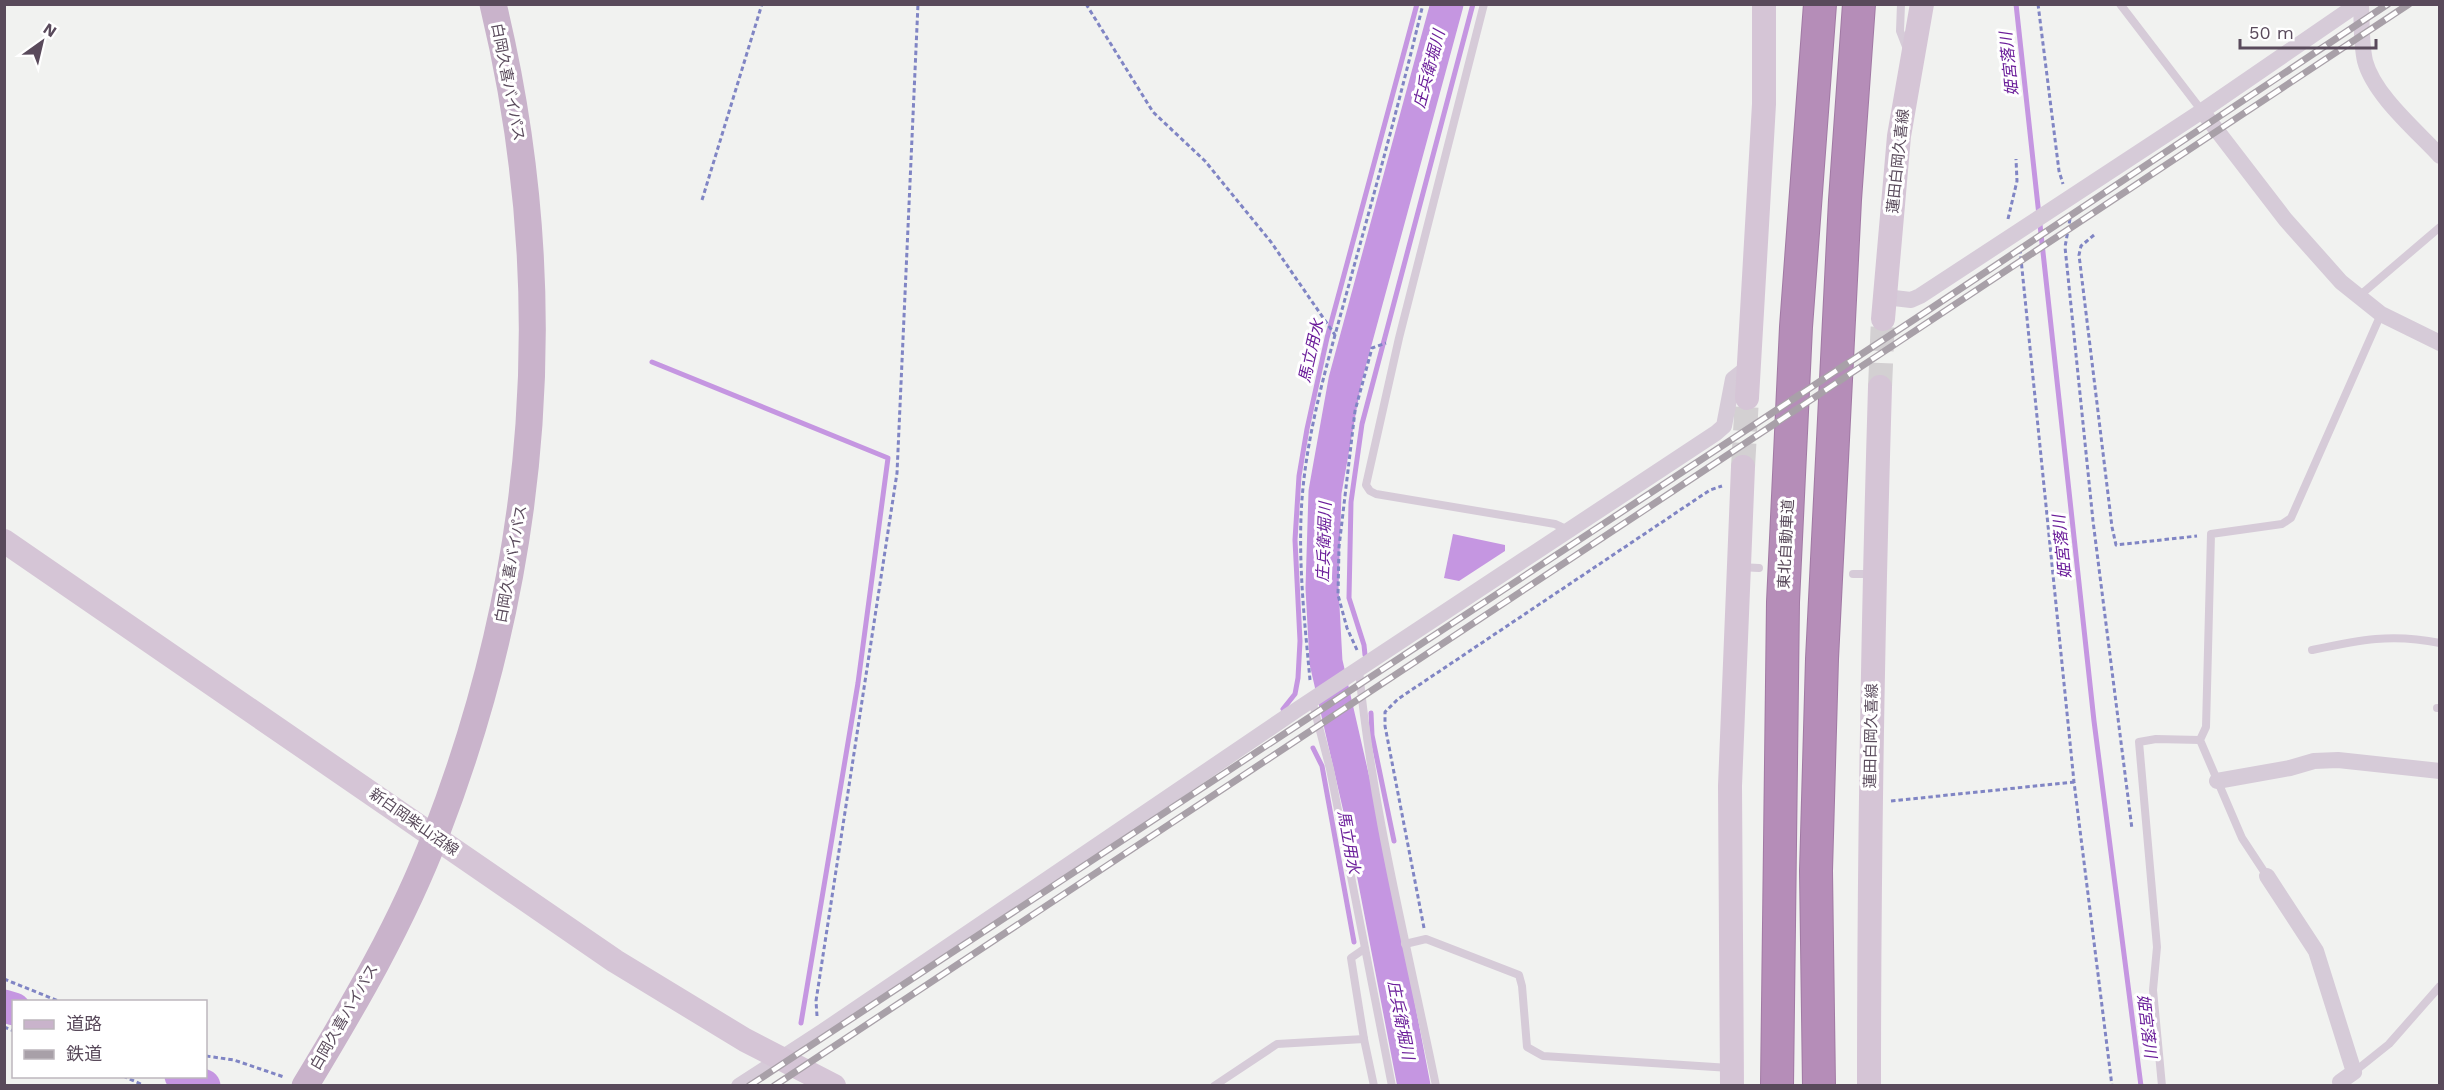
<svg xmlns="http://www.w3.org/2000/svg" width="2444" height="1090" viewBox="0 0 2444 1090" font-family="'Work Sans','Noto Sans JP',sans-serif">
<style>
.water{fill:#c596e1}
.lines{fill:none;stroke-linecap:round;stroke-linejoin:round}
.stream{stroke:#c596e1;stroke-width:5}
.river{stroke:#c596e1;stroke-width:33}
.secondary-tunnel{stroke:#d3d0d2;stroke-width:24;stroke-dasharray:24 12;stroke-linecap:butt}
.highway-casing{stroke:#a179a4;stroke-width:34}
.path{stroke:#8085c4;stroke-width:3;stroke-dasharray:4.5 3;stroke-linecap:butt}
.lane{stroke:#d6cbd8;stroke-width:8}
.street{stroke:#d6cbd8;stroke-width:16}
.secondary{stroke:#d5c5d6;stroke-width:24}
.primary{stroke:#c9b3cb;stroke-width:27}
.highway{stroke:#b58db8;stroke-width:32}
.rail-casing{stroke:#a8a0a8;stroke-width:7}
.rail{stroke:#fff;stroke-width:4.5;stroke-dasharray:14;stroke-linecap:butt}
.labels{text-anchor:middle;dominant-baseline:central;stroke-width:6;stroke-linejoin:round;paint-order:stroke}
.street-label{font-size:15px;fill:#594a5b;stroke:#fff}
.water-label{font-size:16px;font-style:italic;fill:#6b1e9a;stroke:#fff}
</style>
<rect width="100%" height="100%" fill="#f1f2f0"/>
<path class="water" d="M1453 534 1505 545V551L1459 581 1444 578Z"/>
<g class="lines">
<g class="stream">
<path d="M2016 4 2094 721 2141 1086"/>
<path d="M652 362 888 458 858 683 801 1023"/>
<path d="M1365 655 1364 645 1349 598 1351 502 1362 424 1473 4"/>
<path d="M1283 709 1295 694 1298 678 1300 641 1295 540 1299 476 1307 429 1327 338 1417 4"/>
<path d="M1371 713 1372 735 1394 841"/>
<path d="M1313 748 1322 766 1354 942"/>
</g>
<g class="river">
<path d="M4 1006 14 1009"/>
<path d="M181 1076 204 1086"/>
<path d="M1414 1086 1366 836 1326 662 1322 588 1325 492 1345 380 1447 4"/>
</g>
<g class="secondary-tunnel">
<path d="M1880 387 1883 319"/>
<path d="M1743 467 1747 398"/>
</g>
<defs>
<g id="highway">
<path d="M1777 1086 1783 602 1796 327 1820 4"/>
<path d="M1819 1086 1816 871 1822 659 1845 200 1859 4"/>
</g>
</defs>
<use href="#highway" class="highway-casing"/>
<g class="path">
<path d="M1086 4 1153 112 1205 161 1271 242 1335 335"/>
<path d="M2038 4 2059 171 2063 184"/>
<path d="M702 200 762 4"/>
<path d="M2008 219 2017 181 2016 159"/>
<path d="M2070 219 2065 247 2093 521 2132 829"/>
<path d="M2094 235 2081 246 2079 255 2112 527 2116 545 2197 536"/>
<path d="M2020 249 2074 782 2112 1086"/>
<path d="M1357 650 1347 628 1338 595 1339 547 1355 411 1372 348 1386 343"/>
<path d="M1310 680C1305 626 1299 572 1301 517 1304 435 1330 355 1351 277 1376 187 1401 96 1423 4"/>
<path d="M1891 801 2074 782"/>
<path d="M1424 928 1385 726V712L1398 699 1710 490 1722 486"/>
<path d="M4 979 61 1002"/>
<path d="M817 1016 816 1001 897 473 918 4"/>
<path d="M4 1027 14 1031"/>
<path d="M206 1056 234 1060 284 1077"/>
<path d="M123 1076 145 1086"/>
</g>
<g class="lane">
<path d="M1484 4 1399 338 1366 485 1370 491 1376 494 1555 524 1568 530"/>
<path d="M1901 4 1900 31 1907 49"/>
<path d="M2120 4 2202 111"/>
<path d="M2358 297 2440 227"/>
<path d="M1739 567 1759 568"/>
<path d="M1853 574H1874"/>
<path d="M2312 650C2359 640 2391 633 2440 643"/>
<path d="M1359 670C1372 810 1408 948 1436 1086"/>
<path d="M1312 700 1330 769 1392 1086"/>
<path d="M2437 708H2440"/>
<path d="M2267 876 2242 838 2200 740 2206 727 2211 534 2282 524 2291 518 2381 314"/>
<path d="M1405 944 1426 939 1519 975 1522 986 1527 1047 1543 1056 1730 1068"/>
<path d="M1364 949 1351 958 1364 1039 1374 1086"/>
<path d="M2354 1072 2389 1044 2440 986"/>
<path d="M1214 1086 1277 1044 1364 1039"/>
<path d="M2162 1086 2153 990 2157 947 2139 742 2156 739 2200 740"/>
</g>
<g class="street">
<path d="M2361 4C2362 23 2361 43 2365 61 2374 95 2416 130 2440 156"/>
<path d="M2202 111 2285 219 2341 282 2381 314 2440 343"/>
<path d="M1885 297 1911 300 1920 296 2202 111 2358 4"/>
<path d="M2217 781 2290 768 2314 761 2338 760 2440 771"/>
<path d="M2267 876 2316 951 2354 1072 2340 1082 2343 1086"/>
<path d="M739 1086 822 1032 1298 709 1716 433 1724 426 1733 379 1747 368"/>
</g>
<g class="secondary">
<path d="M1883 319 1899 136 1922 4"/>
<path d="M1747 398 1764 104V4"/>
<path d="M4 541 615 961 745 1040 834 1086"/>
<path d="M1732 1086 1730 786 1743 467"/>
<path d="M1869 1086C1869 853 1873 620 1880 387"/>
</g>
<path class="primary" d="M305 1086C354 1005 402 923 436 834 540 565 561 286 493 4"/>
<use href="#highway" class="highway"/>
<defs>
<g id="rail">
<path d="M749 1086 1924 313 2388 4"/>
<path d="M774 1086 2409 4"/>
</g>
</defs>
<use href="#rail" class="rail-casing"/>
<use href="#rail" class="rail"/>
</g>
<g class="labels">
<g class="street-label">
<text transform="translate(508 82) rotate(79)">白岡久喜バイパス</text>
<text transform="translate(1898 161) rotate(-84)">蓮田白岡久喜線</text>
<text transform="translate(1786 544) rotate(-87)">東北自動車道</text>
<text transform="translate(511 564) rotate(-80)">白岡久喜バイパス</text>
<text transform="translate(1871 736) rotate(-89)">蓮田白岡久喜線</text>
<text transform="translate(414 822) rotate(35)">新白岡柴山沼線</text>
<text transform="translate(344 1017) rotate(-60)">白岡久喜バイパス</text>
</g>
<g class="water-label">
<text transform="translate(2009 64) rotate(-96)">姫宮落川</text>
<text transform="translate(1429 69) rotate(-75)">庄兵衛堀川</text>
<text transform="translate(1311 351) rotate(-77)">馬立用水</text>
<text transform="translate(1324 542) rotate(-88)">庄兵衛堀川</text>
<text transform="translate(2062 547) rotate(-96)">姫宮落川</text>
<text transform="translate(1349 842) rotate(80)">馬立用水</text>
<text transform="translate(1401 1020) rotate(79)">庄兵衛堀川</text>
<text transform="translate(2147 1026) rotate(83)">姫宮落川</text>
</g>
</g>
<rect width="2444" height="1090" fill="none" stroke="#594a5b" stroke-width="12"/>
<rect x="12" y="1000" width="195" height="78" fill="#ffffff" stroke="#bdb7bd" stroke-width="1.5"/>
<rect x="24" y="1020" width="30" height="9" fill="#c9b3cb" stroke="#bdb7bd" stroke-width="1.5"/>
<text x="66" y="1030" font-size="18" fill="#594a5b">道路</text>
<rect x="24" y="1050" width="30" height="9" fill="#a8a0a8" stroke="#bdb7bd" stroke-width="1.5"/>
<text x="66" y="1060" font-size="18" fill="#594a5b">鉄道</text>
<g transform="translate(42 42) rotate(34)" stroke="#ffffff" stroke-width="4.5" paint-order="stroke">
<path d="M0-4.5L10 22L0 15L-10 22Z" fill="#594a5b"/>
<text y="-9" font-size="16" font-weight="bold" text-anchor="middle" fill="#594a5b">N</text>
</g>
<path d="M2240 39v9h136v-9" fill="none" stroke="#594a5b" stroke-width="3"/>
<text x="2249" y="39" font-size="18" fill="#594a5b" stroke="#ffffff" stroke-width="4.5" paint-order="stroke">50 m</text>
</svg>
